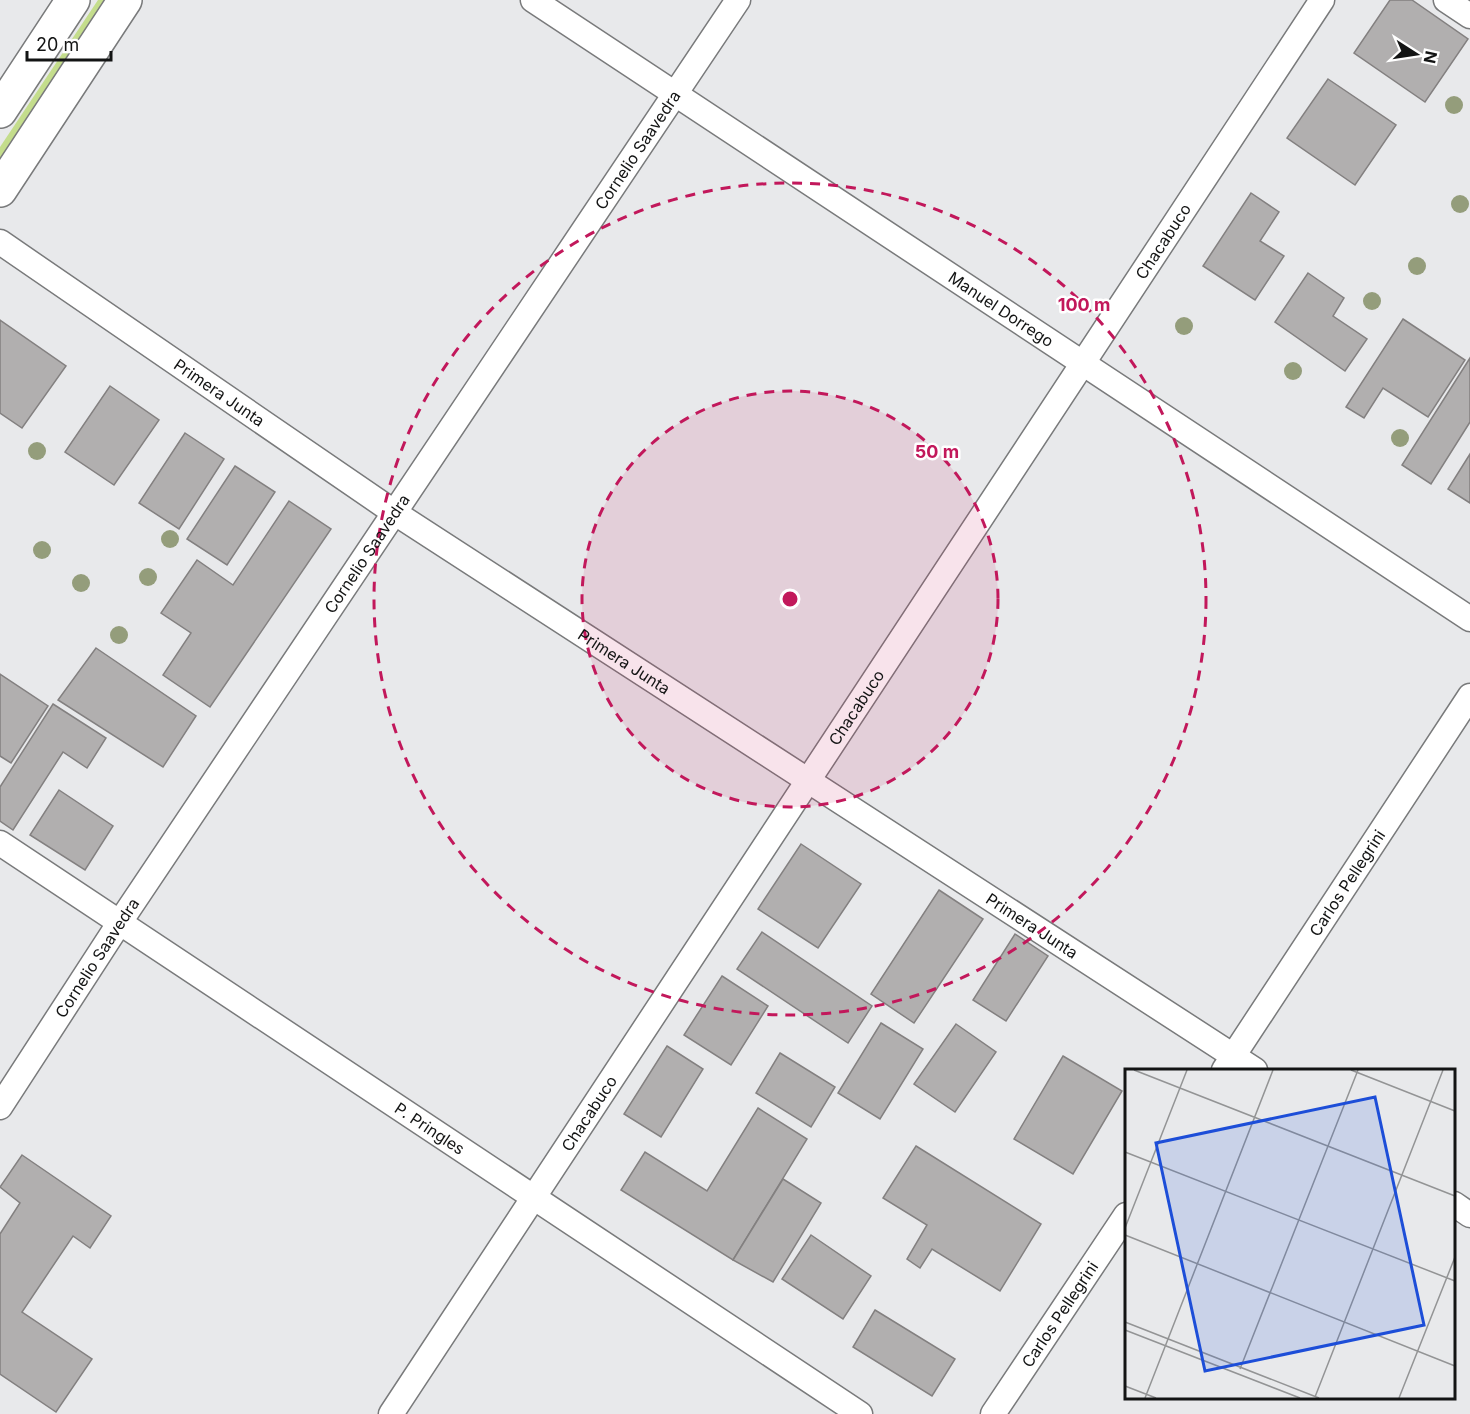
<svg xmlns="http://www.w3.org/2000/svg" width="1470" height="1414" viewBox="0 0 1470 1414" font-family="Inter,sans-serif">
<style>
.green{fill:#c4dd8c}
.building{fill:#b1afaf;stroke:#838080;stroke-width:1.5}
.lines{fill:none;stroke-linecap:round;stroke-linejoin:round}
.street-casing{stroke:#797a7b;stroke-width:27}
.secondary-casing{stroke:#797a7b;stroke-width:36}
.street{stroke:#fff;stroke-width:24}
.secondary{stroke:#fff;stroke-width:33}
.tree{fill:#949d7b}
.ring{fill:none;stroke:#c2185b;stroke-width:3;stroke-dasharray:10 8}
.labels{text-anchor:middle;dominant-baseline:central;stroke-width:5;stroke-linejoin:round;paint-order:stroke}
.street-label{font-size:16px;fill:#131414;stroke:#fff}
.inset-road{fill:none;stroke:#939495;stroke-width:1.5}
.view{fill:#1d4ed8;fill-opacity:0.15;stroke:#1d4ed8;stroke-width:3}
.inset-edge{fill:none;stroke:#131414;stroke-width:3}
.centre{fill:#c2185b;stroke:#fff;stroke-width:3}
.ring-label{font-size:18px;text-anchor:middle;font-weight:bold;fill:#c2185b;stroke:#fff;stroke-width:5;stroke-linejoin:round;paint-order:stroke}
</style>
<rect width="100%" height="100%" fill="#e8e9eb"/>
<path class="green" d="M98 0H112L0 170V147Z"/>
<g class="building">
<path d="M1390 0H1412L1468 39 1425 102 1354 53Z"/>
<path d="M1328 79 1396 125 1355 185 1287 138Z"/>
<path d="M1251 193 1279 212 1260 241 1284 256 1255 300 1203 266Z"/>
<path d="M1308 273 1344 298 1333 316 1367 339 1345 371 1275 322Z"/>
<path d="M1403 319 1465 360 1428 417 1383 388 1364 418 1346 407Z"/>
<path d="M0 320 66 366 22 428 0 413Z"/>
<path d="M1470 358V422L1431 484 1402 465Z"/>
<path d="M110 386 159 420 114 485 65 452Z"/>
<path d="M185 433 224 459 179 529 139 503Z"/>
<path d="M1470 454V503L1448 489Z"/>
<path d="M235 466 275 492 227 565 187 539Z"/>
<path d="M289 501 331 529 210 707 163 675 191 633 161 613 197 560 233 585Z"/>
<path d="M96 648 196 716 163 767 58 700Z"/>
<path d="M0 674 48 706 11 763 0 756Z"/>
<path d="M53 704 106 738 87 768 63 752 13 830 0 821V787Z"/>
<path d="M59 790 113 826 85 870 30 835Z"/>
<path d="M801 844 861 884 818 948 758 909Z"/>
<path d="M939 890 983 919 914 1023 871 994Z"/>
<path d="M762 932 872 1006 848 1043 737 969Z"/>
<path d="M1015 934 1048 956 1006 1021 973 1000Z"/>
<path d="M722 976 768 1006 731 1065 684 1035Z"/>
<path d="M881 1023 923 1049 880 1119 838 1093Z"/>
<path d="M956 1024 996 1052 955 1112 914 1084Z"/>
<path d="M667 1046 703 1069 661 1137 624 1114Z"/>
<path d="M780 1053 835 1087 811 1127 756 1093Z"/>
<path d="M1063 1056 1122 1091 1073 1174 1014 1139Z"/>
<path d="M758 1108 807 1139 733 1260 621 1190 645 1152 707 1191Z"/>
<path d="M916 1146 1041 1224 1000 1291 932 1249 920 1268 907 1259 927 1225 883 1198Z"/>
<path d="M22 1155 111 1216 90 1248 73 1236 22 1312 92 1359 56 1412 0 1374V1234L20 1203 0 1187Z"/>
<path d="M783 1179 821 1203 773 1282 733 1260Z"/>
<path d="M811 1235 871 1276 843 1319 782 1279Z"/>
<path d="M875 1310 955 1359 932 1396 853 1347Z"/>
</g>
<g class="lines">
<defs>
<g id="street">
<path id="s1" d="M533 0 1470 619"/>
<path d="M1446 0 1470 16"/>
<path id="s2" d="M0 242 395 513 1255 1070"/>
<path id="s3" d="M0 843 860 1414"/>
<path id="s4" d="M1224 1070 1470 696"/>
<path id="s5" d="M0 1107 120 922 738 0"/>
<path d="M1454 1204 1470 1215"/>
<path id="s6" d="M391 1414 1322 0"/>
<path id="s7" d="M993 1414 1126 1215"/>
</g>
<g id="secondary">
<path d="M0 111 73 0"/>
<path d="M0 190 125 0"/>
</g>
</defs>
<use href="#street" class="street-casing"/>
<use href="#secondary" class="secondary-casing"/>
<use href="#street" class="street"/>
<use href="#secondary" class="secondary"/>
</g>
<g class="tree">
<circle cx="1454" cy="105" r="9"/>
<circle cx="1460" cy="204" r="9"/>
<circle cx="1417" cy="266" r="9"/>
<circle cx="1372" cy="301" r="9"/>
<circle cx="1184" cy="326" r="9"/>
<circle cx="1293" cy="371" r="9"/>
<circle cx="1400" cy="438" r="9"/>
<circle cx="37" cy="451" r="9"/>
<circle cx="170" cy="539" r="9"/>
<circle cx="42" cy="550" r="9"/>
<circle cx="148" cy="577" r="9"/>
<circle cx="81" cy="583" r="9"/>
<circle cx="119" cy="635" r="9"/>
</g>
<circle cx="790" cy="599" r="208" fill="#c2185b" fill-opacity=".12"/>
<g class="ring">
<circle cx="790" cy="599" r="208"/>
<circle cx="790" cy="599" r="416"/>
</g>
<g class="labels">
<g class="street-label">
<text stroke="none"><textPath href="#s5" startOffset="1150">Cornelio Saavedra</textPath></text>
<text stroke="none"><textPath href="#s6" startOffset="1404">Chacabuco</textPath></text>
<text stroke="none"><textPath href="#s1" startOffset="561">Manuel Dorrego</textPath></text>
<text stroke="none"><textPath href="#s2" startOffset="266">Primera Junta</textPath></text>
<text stroke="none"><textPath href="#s5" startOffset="664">Cornelio Saavedra</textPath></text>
<text stroke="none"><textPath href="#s2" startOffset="752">Primera Junta</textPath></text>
<text stroke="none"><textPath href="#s6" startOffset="846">Chacabuco</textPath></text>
<text stroke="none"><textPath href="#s4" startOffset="224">Carlos Pellegrini</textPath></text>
<text stroke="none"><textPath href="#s2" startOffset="1238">Primera Junta</textPath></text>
<text stroke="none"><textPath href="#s5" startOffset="178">Cornelio Saavedra</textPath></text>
<text stroke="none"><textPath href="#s6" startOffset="360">Chacabuco</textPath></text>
<text stroke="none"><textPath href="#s3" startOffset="516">P. Pringles</textPath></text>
<text stroke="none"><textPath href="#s7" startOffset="120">Carlos Pellegrini</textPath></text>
</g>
</g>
<g transform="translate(1125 1069)">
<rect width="330" height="330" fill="#e8e9eb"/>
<path class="inset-road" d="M9 1 330 127M226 1 330 42M0 83 330 212M0 159 62 1M0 166 330 297M0 253 194 329M0 261 175 329M115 300 233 1M0 317 31 329M190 328 318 1M20 329 148 1M274 329 330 188"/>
<path class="view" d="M250 28 299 256 80 302 31 74Z"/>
<rect width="330" height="330" class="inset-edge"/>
</g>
<circle cx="790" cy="599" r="9" class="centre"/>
<g class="ring-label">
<text x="1084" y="311">100 m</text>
<text x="937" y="458">50 m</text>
</g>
<g transform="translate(1416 54) rotate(102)" stroke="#ffffff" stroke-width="4.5" paint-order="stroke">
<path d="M0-4.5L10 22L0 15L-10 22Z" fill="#131414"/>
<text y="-9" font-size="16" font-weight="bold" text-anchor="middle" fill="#131414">N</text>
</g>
<path d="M27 51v9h84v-9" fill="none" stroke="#131414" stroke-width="3"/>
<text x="36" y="51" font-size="18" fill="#131414" stroke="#ffffff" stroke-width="4.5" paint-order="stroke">20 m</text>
</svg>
